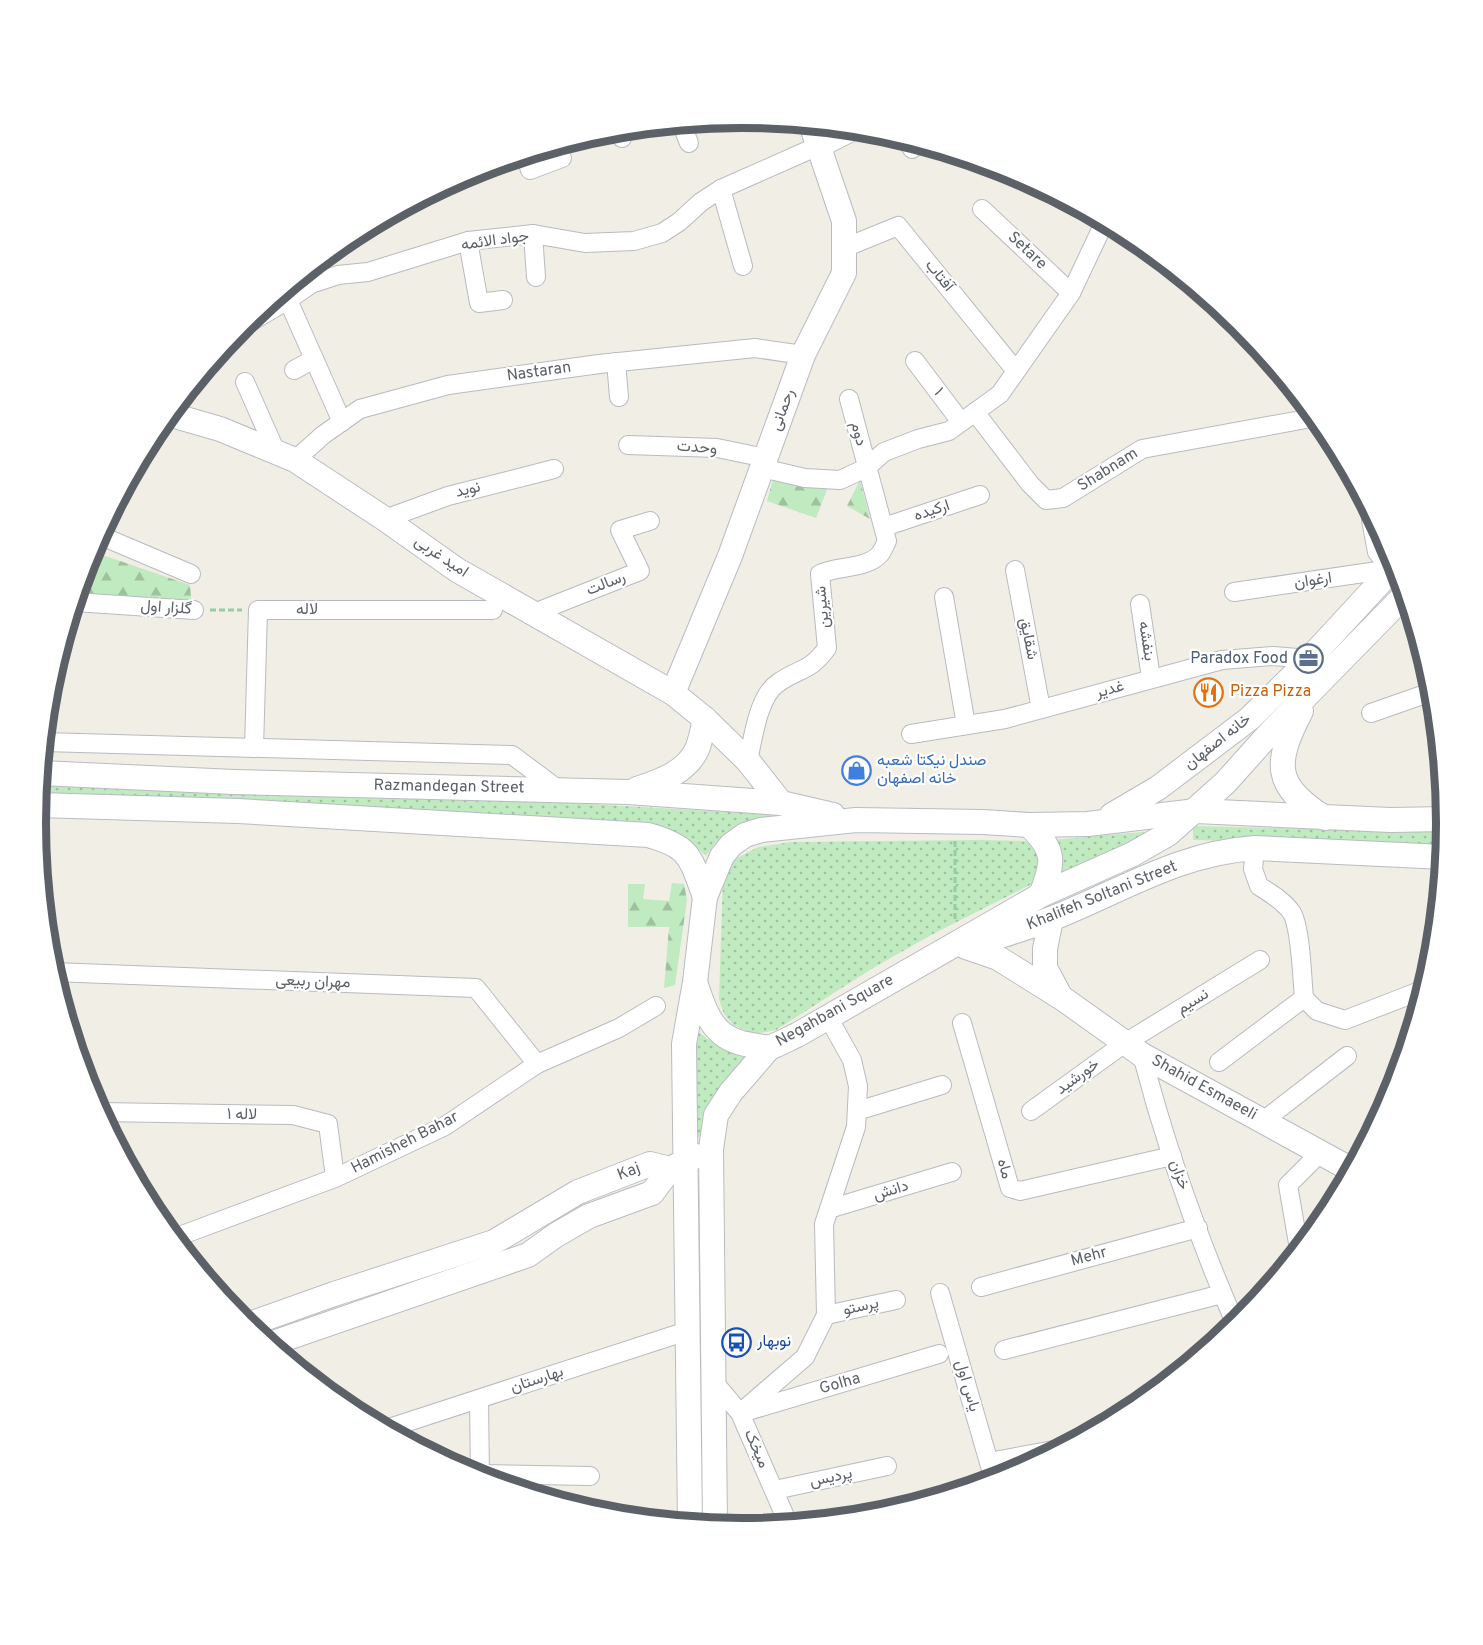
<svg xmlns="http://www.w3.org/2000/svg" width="1483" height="1645" viewBox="0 0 1483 1645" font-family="Overpass,Vazirmatn,sans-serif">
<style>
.green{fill:url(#green-dots)}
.forest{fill:url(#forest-firs)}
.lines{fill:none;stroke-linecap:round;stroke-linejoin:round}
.street-casing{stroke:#b7bbc0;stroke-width:20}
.secondary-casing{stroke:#b8bcc2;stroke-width:26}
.path{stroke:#97cca5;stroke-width:3;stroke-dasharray:6 3;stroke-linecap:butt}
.street{stroke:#fff;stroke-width:18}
.secondary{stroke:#fff;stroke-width:24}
.labels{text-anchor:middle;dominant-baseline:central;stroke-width:4.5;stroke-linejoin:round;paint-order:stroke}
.street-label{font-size:16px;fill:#5c6167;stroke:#fff}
.service-label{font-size:16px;fill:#4e5e75;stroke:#fff;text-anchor:end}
.food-label{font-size:16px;fill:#c56008;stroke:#fff;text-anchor:start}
.shop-label{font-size:16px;fill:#366cbe;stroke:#fff;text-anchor:start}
.transit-label{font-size:16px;fill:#164399;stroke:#fff;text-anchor:start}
.rim{fill:none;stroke:#5c6167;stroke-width:8}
</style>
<defs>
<pattern id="green-dots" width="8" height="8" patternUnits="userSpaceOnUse" patternTransform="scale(1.5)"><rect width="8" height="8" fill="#c0eabf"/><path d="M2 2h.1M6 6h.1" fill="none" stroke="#9fc19f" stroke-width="1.8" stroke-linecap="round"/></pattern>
<pattern id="forest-firs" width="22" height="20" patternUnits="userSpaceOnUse" patternTransform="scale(1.5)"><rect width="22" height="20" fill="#c0eabf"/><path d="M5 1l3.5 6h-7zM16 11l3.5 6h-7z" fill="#9fc19f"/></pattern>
</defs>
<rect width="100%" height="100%" fill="#f1eee5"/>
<g class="green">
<path d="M40 782 554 802 799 816 733 833 715 843 706 856 692 843 669 831 39 792Z"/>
<path d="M1193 826 1446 832 1445 846 1193 840Z"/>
<path d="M1154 831 1059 876 1051 840Z"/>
<path d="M979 840 1025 841 1038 846 1042 859 1034 883 933 934 873 968 776 1030 755 1034 733 1025 724 1014 719 999 723 876 727 866 739 857 758 847 791 842Z"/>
<path d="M694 1028C715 1047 730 1052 757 1054L712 1100 702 1119 701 1136 693 1139Z"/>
</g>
<g class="forest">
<path d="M773 479 828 487 816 518 767 501Z"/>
<path d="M860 480 870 519 847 506Z"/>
<path d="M91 551 190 585 192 607 77 596Z"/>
<path d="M672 883 684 884 687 900 675 985 664 988 669 927H628V884H645L643 899 669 901Z"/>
</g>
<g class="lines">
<defs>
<g id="street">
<path d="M681 123 689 143"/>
<path d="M619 129 622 138"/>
<path d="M905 138 912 149 919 143"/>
<path d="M525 154 530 170 562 158"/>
<path d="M721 189 743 266"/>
<path d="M982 209 1071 293"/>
<path d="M533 234 536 277"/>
<path d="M468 241 479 303 503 300"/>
<path d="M844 248 898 226 1016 371"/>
<path d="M288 300 342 422"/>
<path d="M237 330 288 300 311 284 338 275 368 272 468 241 533 234 585 243 634 241 662 233 679 222 701 202 721 189 818 146"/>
<path d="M915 361 961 422"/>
<path d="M616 362 619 397"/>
<path d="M294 370 314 359"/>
<path d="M245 382 276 452"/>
<path d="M975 412 1030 484 1046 500 1063 498 1142 449 1317 417"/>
<path d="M628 445 717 448 766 458"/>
<path d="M295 460 323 435 360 409 448 385 599 364 755 348 803 355"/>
<path d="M762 468 805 478 840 480 866 468 884 452 918 439 949 431 1000 394 1071 293 1105 221"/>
<path d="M1374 516 1371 520 1377 552 1391 569"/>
<path d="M385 519 448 496 554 469"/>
<path d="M884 527 980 495"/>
<path d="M99 535 191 574"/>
<path d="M1015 570 1041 709"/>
<path d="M1234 592 1391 569"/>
<path d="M944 597 966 725"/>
<path d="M75 602 194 610"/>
<path d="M1140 604 1151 678"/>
<path d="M534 613 640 571 620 530 650 521"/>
<path d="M1371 713 1434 691"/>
<path d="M911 734 1005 719 1222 660 1273 656 1310 659"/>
<path d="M44 742 512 755 559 790"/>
<path d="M254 748 258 610H493"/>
<path d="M748 761C753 739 758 696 778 683 799 668 810 672 827 648L820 574C837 566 867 569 880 554 883 550 885 545 887 541L849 399"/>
<path d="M1255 848 1253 869 1259 886C1270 893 1284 901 1292 913 1301 929 1302 978 1304 998L1317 1011 1345 1020 1425 989"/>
<path d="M53 972 476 988 537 1064"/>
<path d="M962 1023 1010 1188 1020 1191 1172 1156"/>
<path d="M1142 1055C1166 1147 1198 1238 1236 1325"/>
<path d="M1219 1062 1304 998"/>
<path d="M857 1111 942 1085"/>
<path d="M1031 1111 1125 1043 1260 960"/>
<path d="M100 1112 293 1115 328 1124 335 1178"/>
<path d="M1263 1121 1347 1056"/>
<path d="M829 1209 952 1172"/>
<path d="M174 1238 335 1178 445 1126 537 1064 619 1028 656 1006"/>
<path d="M1299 1249 1288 1185 1321 1152"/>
<path d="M981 1287 1198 1228"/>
<path d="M940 1293 994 1480"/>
<path d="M826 1315 896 1300"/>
<path d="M1004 1350 1222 1294"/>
<path d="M713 1381 740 1413 788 1523"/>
<path d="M479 1399 480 1477"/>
<path d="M748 1411 939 1354"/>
<path d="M740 1413 805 1357 826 1315 824 1224 856 1127 858 1086 852 1060 828 1017"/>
<path d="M386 1429 687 1331"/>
<path d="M989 1462 1059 1449"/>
<path d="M480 1474 590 1476"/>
<path d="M775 1490 887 1466"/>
</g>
<g id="secondary">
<path d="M818 146 853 128"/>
<path d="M168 414 220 429 295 460 385 519 457 570 673 693 705 719 748 761 781 803"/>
<path d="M673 693 730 556 803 355 844 273V221L811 124"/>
<path d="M1301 711C1274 763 1273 786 1325 818"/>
<path d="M41 773 234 782 628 792 781 803 833 815"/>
<path d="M637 789C661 781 688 772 698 747 701 738 703 728 705 719"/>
<path d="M38 805 238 811 648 835C691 847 690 857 705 897"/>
<path d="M1112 815 1158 788 1249 719 1301 668 1397 564"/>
<path d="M1029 825C1056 851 1054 862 1041 895"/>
<path d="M1051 919 1045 949V968L1060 996"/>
<path d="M975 944C1005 934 1035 926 1063 914 1128 887 1182 853 1255 848L1444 857"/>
<path d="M966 947 998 958 1062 998 1142 1055 1352 1170"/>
<path d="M696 985C706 1016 715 1041 752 1045 758 1046 765 1048 771 1047 780 1044 788 1039 797 1035L1041 895 1133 854 1168 834 1225 783 1269 734 1406 594"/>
<path d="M247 1325 334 1294 494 1242 578 1192 650 1164 670 1169"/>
<path d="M270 1344 528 1255 556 1235 589 1216 652 1193 670 1169 696 1156"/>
<path d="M690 1523 684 1044 695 982 705 897 722 856 731 845 745 835 761 830 856 820 983 822 1029 825 1088 824 1196 811 1390 820 1447 819"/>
<path d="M715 1525 711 1149 716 1115 731 1092 769 1048"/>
</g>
</defs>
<use href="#street" class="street-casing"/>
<use href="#secondary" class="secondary-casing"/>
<g class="path">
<path d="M210 610H242"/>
<path d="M955 841V922"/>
</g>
<use href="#street" class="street"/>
<use href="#secondary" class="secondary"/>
</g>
<defs>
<symbol id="office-ring" viewBox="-11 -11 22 22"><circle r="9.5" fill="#fff" stroke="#5c6f8a" stroke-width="1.5"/><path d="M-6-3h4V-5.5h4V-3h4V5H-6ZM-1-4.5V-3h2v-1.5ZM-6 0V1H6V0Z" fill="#5c6f8a"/></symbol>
<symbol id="restaurant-ring" viewBox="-11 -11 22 22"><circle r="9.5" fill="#fff" stroke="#e8710a" stroke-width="1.5"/><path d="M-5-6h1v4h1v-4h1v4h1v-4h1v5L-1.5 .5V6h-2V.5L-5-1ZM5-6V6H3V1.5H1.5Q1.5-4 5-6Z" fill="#e8710a"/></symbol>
<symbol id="shop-ring" viewBox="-11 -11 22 22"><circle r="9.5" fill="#fff" stroke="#3f7fe0" stroke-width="1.5"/><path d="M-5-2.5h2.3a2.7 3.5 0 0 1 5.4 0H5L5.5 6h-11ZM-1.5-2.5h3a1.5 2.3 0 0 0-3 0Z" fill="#3f7fe0"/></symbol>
<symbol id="bus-ring" viewBox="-11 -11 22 22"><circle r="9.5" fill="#fff" stroke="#1a4fb4" stroke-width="1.5"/><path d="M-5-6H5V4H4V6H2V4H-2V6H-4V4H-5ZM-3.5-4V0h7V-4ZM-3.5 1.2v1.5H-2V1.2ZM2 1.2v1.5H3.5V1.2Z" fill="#1a4fb4"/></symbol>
</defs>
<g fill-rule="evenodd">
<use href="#office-ring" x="1292" y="642" width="33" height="33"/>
<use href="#restaurant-ring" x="1192" y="676" width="33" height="33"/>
<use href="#shop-ring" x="840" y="754" width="33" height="33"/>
<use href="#bus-ring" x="720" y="1326" width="33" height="33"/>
</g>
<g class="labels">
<g class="street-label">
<text transform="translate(495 241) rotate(-8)">جواد الائمه</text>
<text transform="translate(1027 251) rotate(43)">Setare</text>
<text transform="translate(939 276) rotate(51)">آفتاب</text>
<text transform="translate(539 372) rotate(-8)">Nastaran</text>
<text transform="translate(938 392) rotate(53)">۱</text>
<text transform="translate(783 410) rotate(-70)">رحمانی</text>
<text transform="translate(858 434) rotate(76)">دوم</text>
<text transform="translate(697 448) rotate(4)">وحدت</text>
<text transform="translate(1108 470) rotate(-32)">Shabnam</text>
<text transform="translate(468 490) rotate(-14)">نوید</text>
<text transform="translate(932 511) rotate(-18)">ارکیده</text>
<text transform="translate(441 557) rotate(34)">امید غربی</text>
<text transform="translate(1313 581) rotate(-8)">ارغوان</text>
<text transform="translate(606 584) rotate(-22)">رسالت</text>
<text transform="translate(823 607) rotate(-95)">شیرین</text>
<text transform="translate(166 608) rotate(4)">گلزار اول</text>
<text x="307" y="610">لاله</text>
<text transform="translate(1028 639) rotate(79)">شقایق</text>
<text transform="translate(1146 641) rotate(81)">بنفشه</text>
<text transform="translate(1110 690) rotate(-15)">غدیر</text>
<text transform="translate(1218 742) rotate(-38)">خانه اصفهان</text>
<text transform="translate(449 787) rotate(1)">Razmandegan Street</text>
<text transform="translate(1102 896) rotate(-22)">Khalifeh Soltani Street</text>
<text transform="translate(313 982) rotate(2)">مهران ربیعی</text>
<text transform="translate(1193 1002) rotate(-32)">نسیم</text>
<text transform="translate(835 1011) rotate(-29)">Negahbani Square</text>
<text transform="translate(1078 1077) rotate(-36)">خورشید</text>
<text transform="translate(1204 1088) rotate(29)">Shahid Esmaeeli</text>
<text transform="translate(242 1115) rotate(1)">لاله ۱</text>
<text transform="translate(405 1143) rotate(-27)">Hamisheh Bahar</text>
<text transform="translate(1004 1169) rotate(74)">ماه</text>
<text transform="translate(629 1172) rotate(-21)">Kaj</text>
<text transform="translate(1179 1175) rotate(70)">خزان</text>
<text transform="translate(891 1191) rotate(-17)">دانش</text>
<text transform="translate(1089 1257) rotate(-15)">Mehr</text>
<text transform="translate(861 1307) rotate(-12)">پرستو</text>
<text transform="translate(537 1380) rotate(-18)">بهارستان</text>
<text transform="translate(840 1384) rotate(-16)">Golha</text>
<text transform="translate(967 1386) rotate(74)">یاس اول</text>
<text transform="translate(756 1449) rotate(66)">میخک</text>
<text transform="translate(831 1478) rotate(-12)">پردیس</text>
</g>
<g class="service-label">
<text x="1288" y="659">Paradox Food</text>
</g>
<g class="food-label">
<text x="1230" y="692">Pizza Pizza</text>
</g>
<g class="shop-label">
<text x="877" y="761">صندل نیکتا شعبه<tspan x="877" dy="18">خانه اصفهان</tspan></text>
</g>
<g class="transit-label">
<text x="757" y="1342">نوبهار</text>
</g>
</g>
<path d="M0 0H1483V1645H0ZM46 823a695 695 0 1 1 1390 0a695 695 0 1 1-1390 0Z" fill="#fff" fill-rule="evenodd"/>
<path class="rim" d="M46 823a695 695 0 1 1 1390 0a695 695 0 1 1-1390 0Z"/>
</svg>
